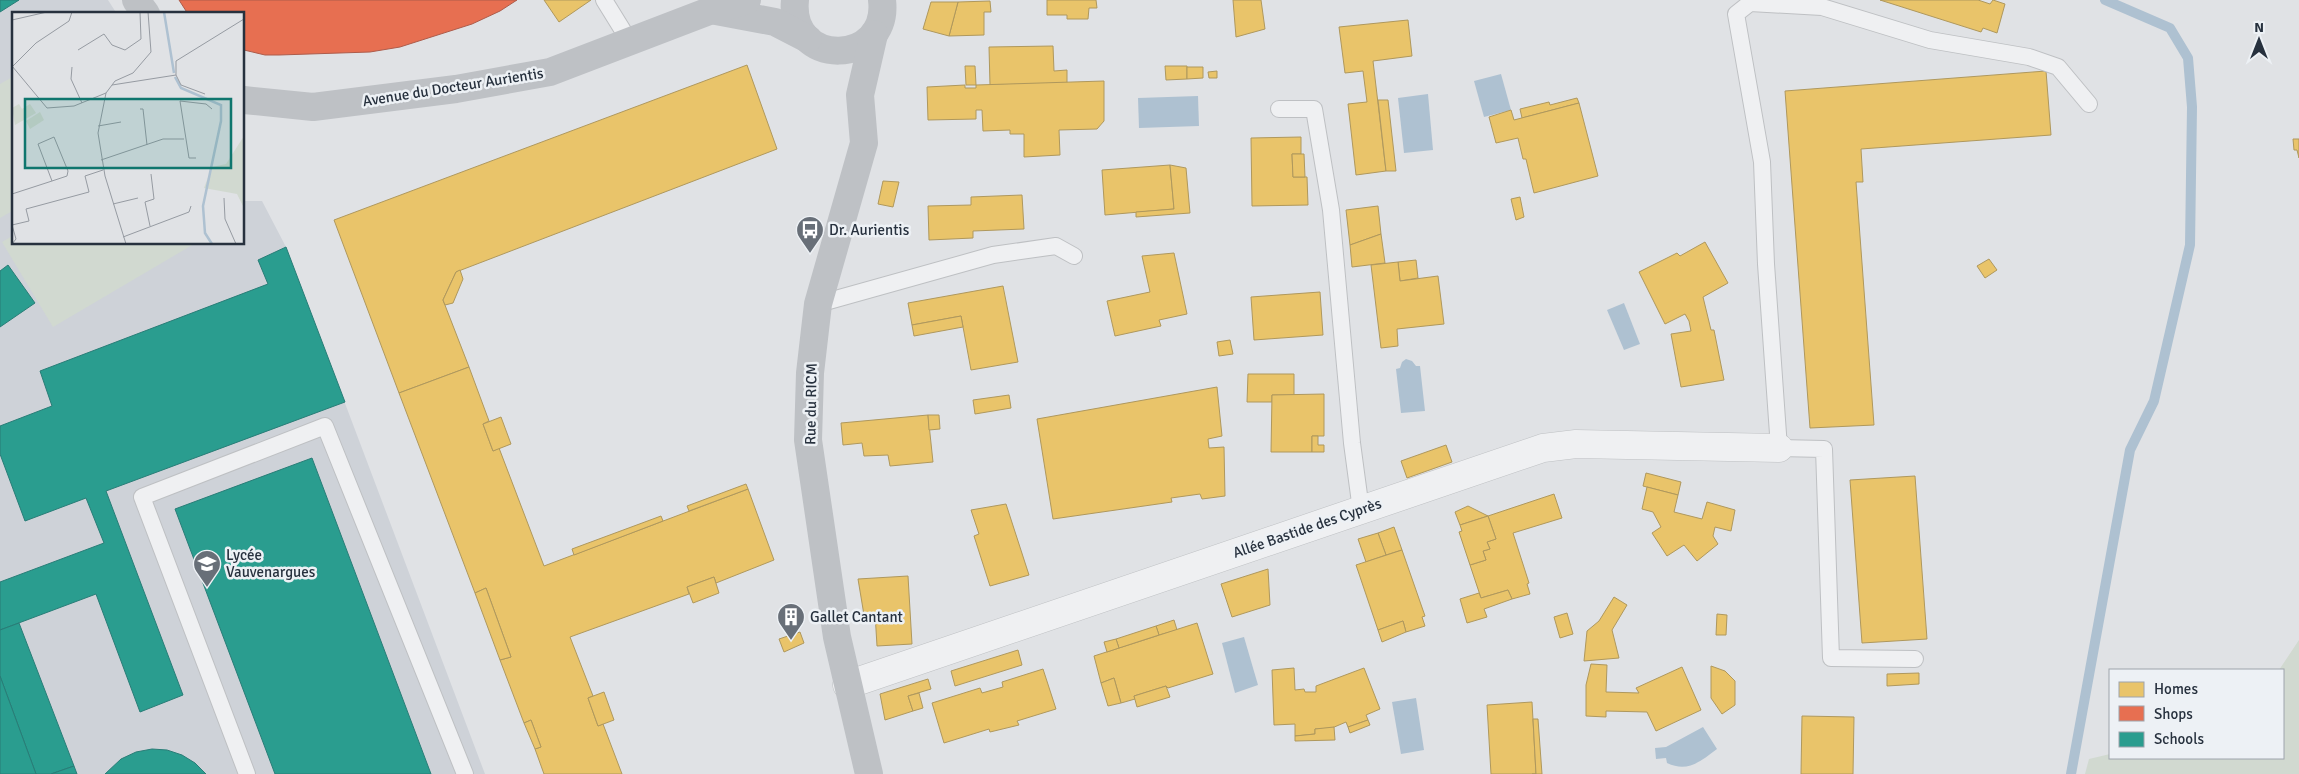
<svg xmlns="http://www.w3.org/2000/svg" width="2299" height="774" viewBox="0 0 2299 774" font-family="Signika,sans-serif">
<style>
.built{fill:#ced2d8}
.green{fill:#d1d9d0}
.water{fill:#aec1d1}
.homes{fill:#e9c46a;stroke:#af985d}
.shops{fill:#e76f51;stroke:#ad5c4b}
.schools{fill:#2a9d8f;stroke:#297d77}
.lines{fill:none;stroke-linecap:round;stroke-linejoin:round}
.stream{stroke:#aec1d1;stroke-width:10}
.service-casing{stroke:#bec0c3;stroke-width:18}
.minor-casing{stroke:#bec0c3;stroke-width:29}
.service{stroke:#eff0f2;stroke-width:16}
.minor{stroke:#eff0f2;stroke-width:28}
.secondary{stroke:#bec1c5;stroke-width:28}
.labels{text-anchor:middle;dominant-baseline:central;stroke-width:5;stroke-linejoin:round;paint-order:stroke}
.street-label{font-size:15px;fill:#27313e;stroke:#edf1f5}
.poi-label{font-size:15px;fill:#27313e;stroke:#edf1f5;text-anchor:start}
.inset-river{fill:none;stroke:#aec1d1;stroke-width:2.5}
.inset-road{fill:none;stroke:#969ba2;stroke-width:1}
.view{fill:#0f766e;fill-opacity:0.15;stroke:#0f766e;stroke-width:2.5}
.inset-edge{fill:none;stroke:#27313e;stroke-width:2.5}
</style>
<rect width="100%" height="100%" fill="#e0e2e5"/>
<path class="built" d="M0 0H108L117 14H14V244H244V201H262L286 247 485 774H0Z"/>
<g class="green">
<path d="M14 76V210L0 218V84Z"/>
<path d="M14 235V244H194L53 327 2 242Z"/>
<path d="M2299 640V774H2085L2089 759 2110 754V758H2283V670H2279Z"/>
</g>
<g class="water">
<path d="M1501 74 1511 110 1484 117 1474 81Z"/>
<path d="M1428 94 1433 150 1404 153 1398 98Z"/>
<path d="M1198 96 1199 126 1139 128 1138 98Z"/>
<path d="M1624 303 1640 344 1624 350 1607 310Z"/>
<path d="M1406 359 1412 361 1416 366H1420L1425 411 1401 413 1396 369 1400 368 1402 362Z"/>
<path d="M1244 637 1258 685 1235 693 1222 643Z"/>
<path d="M1416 698 1424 750 1401 754 1392 702Z"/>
<path d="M1703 727 1717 749C1701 761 1688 773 1667 763L1666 758 1656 759 1655 748 1666 747Z"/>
</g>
<g class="homes">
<path d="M544 0H591L559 22Z"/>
<path d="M1047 0H1096L1097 8H1089L1088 19H1067V15H1047Z"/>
<path d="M1233 0H1261L1265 29 1236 37Z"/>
<path d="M1880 0H1978L1990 4 1993 0 2005 4 1997 33 1983 28 1981 32Z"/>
<path d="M990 1 991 12H984V35L949 36 958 2Z"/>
<path d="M931 2H958L949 36 923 29Z"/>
<path d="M1408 20 1412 56 1373 61 1386 171 1356 175 1348 104 1367 102 1363 71 1345 73 1339 27Z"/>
<path d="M1053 46 1054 71 1067 70V83L990 85 989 47Z"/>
<path d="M747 65 777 149 456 272 443 300 469 367 399 393 334 220Z"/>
<path d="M965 66H975L976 85H966Z"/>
<path d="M1165 66H1187V79L1166 80Z"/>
<path d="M1187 67H1203V78L1187 79Z"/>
<path d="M1217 71V78H1209L1208 72Z"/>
<path d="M2046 71 2051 135 1861 149 1863 182H1856L1874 425 1810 428 1785 91Z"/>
<path d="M1104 81V121L1097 129 1059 130 1060 155 1024 157V134H1010V130L983 131 982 110H976V119L928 120 927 87 965 85V88H976V85Z"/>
<path d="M1577 98 1579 103 1522 118 1520 109 1549 102 1550 105Z"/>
<path d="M1378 100H1388L1396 171H1386Z"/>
<path d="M1579 103 1598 176 1534 193 1526 159H1523L1518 138 1496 143 1489 117 1511 110 1514 120Z"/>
<path d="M1301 137V154H1292L1293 177H1307L1308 205 1252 206 1251 138Z"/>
<path d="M2293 139H2299V158L2297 150H2294Z"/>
<path d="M1292 154H1304L1305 177H1293Z"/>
<path d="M1170 165 1174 209 1105 215 1102 170Z"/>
<path d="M1170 165 1186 168 1190 213 1136 217V212L1174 209Z"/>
<path d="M883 181 899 182 893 207 878 204Z"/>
<path d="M1022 195 1024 229 973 231V238L929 240 928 206 971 205V197Z"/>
<path d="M1520 197 1524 217 1516 220 1511 199Z"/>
<path d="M1378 206 1381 234 1350 245 1346 210Z"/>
<path d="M1381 234 1385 263 1352 267 1350 245Z"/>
<path d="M1705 242 1728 283 1703 297 1711 330H1714L1724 380 1681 387 1671 334 1691 331 1689 321 1685 314 1665 324 1639 272 1677 253 1680 256Z"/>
<path d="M1174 253 1187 314 1159 320 1161 326 1115 336 1107 301 1150 292 1142 256Z"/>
<path d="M1989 259 1997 270 1985 278 1977 266Z"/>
<path d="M1416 260 1418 278 1400 281 1398 262Z"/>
<path d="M1398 262 1400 281 1438 276 1444 324 1397 329 1398 346 1381 348 1371 265Z"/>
<path d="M460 270 463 279 453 303 445 305 443 300 456 272Z"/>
<path d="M1003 286 1018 362 971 370 961 316 912 325 908 303Z"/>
<path d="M1320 292 1323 335 1254 340 1251 297Z"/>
<path d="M961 316 963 327 914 336 912 325Z"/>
<path d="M1230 340 1233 354 1219 356 1217 342Z"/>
<path d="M469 367 489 421 483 424 493 451 499 448 544 566 748 489 774 560 716 583 714 577 687 587 689 594 570 637 593 696 588 698 598 726 603 724 622 774H544L535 749 541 747 531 720 524 723 500 660 511 657 486 588 475 593 399 393Z"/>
<path d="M1248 374H1294V395H1272V402H1247Z"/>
<path d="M1217 387 1222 436 1208 439 1209 448 1224 447 1225 496 1202 499 1200 494 1171 498 1172 502 1053 519 1037 419Z"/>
<path d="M1324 394V436H1312V452H1271L1272 395Z"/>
<path d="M1009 395 1011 408 975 414 973 400Z"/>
<path d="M928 415 933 462 890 466 888 455 864 456 862 443 843 445 841 423Z"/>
<path d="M928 415H939L940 429 929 430Z"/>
<path d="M501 417 511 444 493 451 483 424Z"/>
<path d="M1312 436H1318V445H1324V452H1312Z"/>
<path d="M1446 445 1452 462 1407 478 1401 461Z"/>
<path d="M1646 473 1681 482 1678 495 1643 486Z"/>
<path d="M1915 476 1927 639 1862 643 1850 480Z"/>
<path d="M746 484 748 489 689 511 687 506Z"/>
<path d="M1647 487 1678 495 1674 512 1702 519 1707 502 1735 510 1731 531 1715 527 1713 536 1718 544 1697 561 1684 545 1667 556 1652 533 1661 527 1653 512 1642 509Z"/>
<path d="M1554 494 1562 518 1513 533 1529 583 1527 584 1530 594 1512 599 1508 590 1481 598 1470 565 1486 560 1483 551 1490 549 1487 542 1496 539 1488 516Z"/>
<path d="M1006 504 1029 575 990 586 974 536 979 534 971 510Z"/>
<path d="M1468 506 1488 516 1460 525 1455 512Z"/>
<path d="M661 516 663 521 574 555 572 549Z"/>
<path d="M1488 516 1496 539 1487 542 1490 549 1483 551 1486 560 1470 565 1459 532 1462 531 1460 525Z"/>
<path d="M1394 527 1402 550 1386 555 1378 533Z"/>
<path d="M1378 533 1386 555 1366 562 1358 539Z"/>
<path d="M1402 550 1425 616 1422 617 1425 626 1406 632 1403 621 1378 630 1356 565Z"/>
<path d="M1268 569 1270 605 1232 617 1221 584Z"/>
<path d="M908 576 912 644 877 646 875 613 864 615 858 579Z"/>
<path d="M714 577 719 593 693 603 687 587Z"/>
<path d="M486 588 511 657 500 660 475 593Z"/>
<path d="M1508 590 1512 599 1484 609 1487 617 1467 623 1460 599 1479 593 1481 598Z"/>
<path d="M1614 597 1627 605 1612 630 1619 658 1584 661 1587 631 1599 621Z"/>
<path d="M1567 613 1573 634 1560 638 1554 617Z"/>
<path d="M1717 614 1727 615 1726 635H1716Z"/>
<path d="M1174 620 1177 630 1159 635 1156 626Z"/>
<path d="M1403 621 1406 632 1382 642 1378 630Z"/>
<path d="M1197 623 1213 674 1168 688 1166 686 1134 696 1135 699 1121 703 1114 678 1101 683 1094 656Z"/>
<path d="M1156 626 1159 635 1119 648 1116 639Z"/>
<path d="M800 632 804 643 784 652 779 639Z"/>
<path d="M1116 639 1119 648 1107 652 1104 642Z"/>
<path d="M1018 650 1022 665 955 686 951 671Z"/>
<path d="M1591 664 1607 665 1606 692 1639 693 1636 688 1682 667 1701 710 1656 731 1647 712 1606 711V717L1586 716V685Z"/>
<path d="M1711 666 1725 671 1735 681V705L1722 714 1711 698Z"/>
<path d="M1294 668 1295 690 1304 689 1305 692H1316V686L1364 668 1380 709 1366 715 1368 720 1348 727 1346 722 1332 728 1315 729V734L1295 736V724L1274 725 1272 670Z"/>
<path d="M1043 669 1056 709 1017 721 1019 725 990 732 989 729 944 743 932 703 980 688 982 693 1003 687 1002 682Z"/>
<path d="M1919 673V684L1887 686V674Z"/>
<path d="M1114 678 1121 703 1108 706 1101 683Z"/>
<path d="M928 679 931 689 908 696 913 711 885 720 880 694Z"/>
<path d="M1166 686 1170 697 1137 707 1134 696Z"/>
<path d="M604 692 614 720 598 726 588 698Z"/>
<path d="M919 693 923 708 913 711 908 696Z"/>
<path d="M1532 702 1536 774H1491L1487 705Z"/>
<path d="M1802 716 1854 717 1853 774H1801Z"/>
<path d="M1533 719H1538L1542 774H1532H1536Z"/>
<path d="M531 720 541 747 535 749 524 723Z"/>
<path d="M1368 720 1370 725 1350 733 1348 727Z"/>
<path d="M1334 727 1335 740 1295 741V736L1315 734V729Z"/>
</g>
<path class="shops" d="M179 0H517L500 11 472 24 400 47 370 52 279 55H265L244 50V14H188Z"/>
<g class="schools">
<path d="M0 0H19L0 12Z"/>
<path d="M286 247 345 402 106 491 183 695 140 712 96 594 0 630V582L104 543 86 498 25 521 0 454V426L52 406 40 371 268 284 258 260Z"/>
<path d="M8 265 35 303 0 327V271Z"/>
<path d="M312 458 431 774H275L175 509Z"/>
<path d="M19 623 74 766 51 774H36L0 676V630Z"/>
<path d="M0 676 36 774H0Z"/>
<path d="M152 749 167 750 182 755 195 763 206 774H105L121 759 136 752Z"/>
<path d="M74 766 77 774H51Z"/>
</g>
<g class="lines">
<path class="stream" d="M2071 774 2130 450 2154 401 2190 245 2192 107 2188 58 2170 28 2105 0"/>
<defs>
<g id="service">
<path d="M604 0 630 42"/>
<path d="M1279 109H1314L1331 210 1352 443 1361 510"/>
<path d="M818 304 993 255 1056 246 1074 256"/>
<path d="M1915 659 1831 658 1824 449 1779 448 1766 264 1762 162 1736 14 1750 3 1822 7 1930 40 2029 57 2058 67 2089 104"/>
<path d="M247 774 142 497 325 426 465 774"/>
</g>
<path id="minor" d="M847 685 1543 448 1576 444 1779 448"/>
</defs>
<use href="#service" class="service-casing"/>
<use href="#minor" class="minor-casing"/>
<use href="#service" class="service"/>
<use href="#minor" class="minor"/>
<g class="secondary">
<path d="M136 0 146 14"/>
<path d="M795 0C788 69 890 66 882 0"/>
<path d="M716 11 775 22 808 39"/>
<path d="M244 100 313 107 456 89 550 72 712 10 747 0"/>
<path d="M869 774 837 637 808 440 810 373 818 304 864 143 860 95 874 34"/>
</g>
</g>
<defs>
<symbol id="bus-pin" viewBox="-11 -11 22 30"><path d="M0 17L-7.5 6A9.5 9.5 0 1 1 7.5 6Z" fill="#686f78" stroke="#edf1f5"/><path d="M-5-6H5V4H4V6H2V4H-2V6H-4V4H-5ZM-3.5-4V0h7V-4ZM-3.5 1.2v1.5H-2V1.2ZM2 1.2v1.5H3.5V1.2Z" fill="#fff"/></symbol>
<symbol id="school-pin" viewBox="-11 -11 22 30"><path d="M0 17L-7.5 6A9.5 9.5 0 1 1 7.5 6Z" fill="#686f78" stroke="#edf1f5"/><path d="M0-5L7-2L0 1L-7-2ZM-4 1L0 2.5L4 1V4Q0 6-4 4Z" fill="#fff"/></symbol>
<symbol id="building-pin" viewBox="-11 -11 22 30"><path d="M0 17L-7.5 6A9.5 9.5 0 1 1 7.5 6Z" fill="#686f78" stroke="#edf1f5"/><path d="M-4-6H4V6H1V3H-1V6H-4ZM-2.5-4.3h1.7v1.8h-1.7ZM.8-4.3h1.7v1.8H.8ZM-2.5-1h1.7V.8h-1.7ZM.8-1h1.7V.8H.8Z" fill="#fff"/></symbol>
</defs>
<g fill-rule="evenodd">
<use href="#bus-pin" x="794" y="214" width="32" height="43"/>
<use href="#school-pin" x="191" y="548" width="32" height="43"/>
<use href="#building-pin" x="775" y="601" width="32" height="43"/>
</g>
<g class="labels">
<g class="street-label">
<text transform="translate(453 87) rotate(-9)">Avenue du Docteur Aurientis</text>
<text transform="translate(811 404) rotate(-89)">Rue du RICM</text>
<text transform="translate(1307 528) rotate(-19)">Allée Bastide des Cyprès</text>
</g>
<g class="poi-label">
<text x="829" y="230">Dr. Aurientis</text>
<text x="226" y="555">Lycée<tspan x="226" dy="17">Vauvenargues</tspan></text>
<text x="810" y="617">Gallet Cantant</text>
</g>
</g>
<g transform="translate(12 12)">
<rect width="232" height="232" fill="#e0e2e5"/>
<path d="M7 92 10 97 18 92 24 101 3 113 0 96ZM28 100 32 108 18 117 14 109ZM232 124V196L225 182 192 176 200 155 214 152Z" fill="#d1d9d0"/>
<path class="inset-river" d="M152 0 162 61M163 65 169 76 209 93V109L191 194 193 221 200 232"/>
<path class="inset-road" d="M0 8 35 0M66 38 92 22 100 33 113 38 129 27 128 0M0 54 35 96 62 94 94 81M0 55 24 31 57 9 60 0M60 55 59 67 70 91M100 73 164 63M193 82 169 73 164 63V49L232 7M128 97H131L135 133M86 114 109 110M42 125 56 159 55 164 40 169 26 132ZM184 146H177L168 89 194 92 200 97M89 148 151 127H172M0 182 40 169M212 186 213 207 224 232M101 192 126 186M0 213 17 209 14 197 77 180 73 164 91 158M0 213 4 227 0 232M138 214 133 190 142 187 139 162M111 225 177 200 179 194M114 232 93 164 86 121 94 81 103 69 121 61 139 40 136 0"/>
<path class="view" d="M13 87H219V156H13Z"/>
<rect width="232" height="232" class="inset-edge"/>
</g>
<rect x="2109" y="669" width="175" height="90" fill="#edf1f5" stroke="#9ea4ac"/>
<rect x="2119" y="682" width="25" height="15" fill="#e9c46a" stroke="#9ea4ac"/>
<text x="2154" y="694" font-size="15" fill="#27313e">Homes</text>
<rect x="2119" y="706" width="25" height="15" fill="#e76f51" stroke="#9ea4ac"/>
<text x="2154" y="719" font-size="15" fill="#27313e">Shops</text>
<rect x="2119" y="732" width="25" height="15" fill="#2a9d8f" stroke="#9ea4ac"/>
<text x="2154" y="744" font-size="15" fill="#27313e">Schools</text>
<g transform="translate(2259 40)" stroke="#edf1f5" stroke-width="4" paint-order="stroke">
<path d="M0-4L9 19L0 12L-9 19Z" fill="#27313e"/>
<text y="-8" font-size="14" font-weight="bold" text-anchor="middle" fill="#27313e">N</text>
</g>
</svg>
